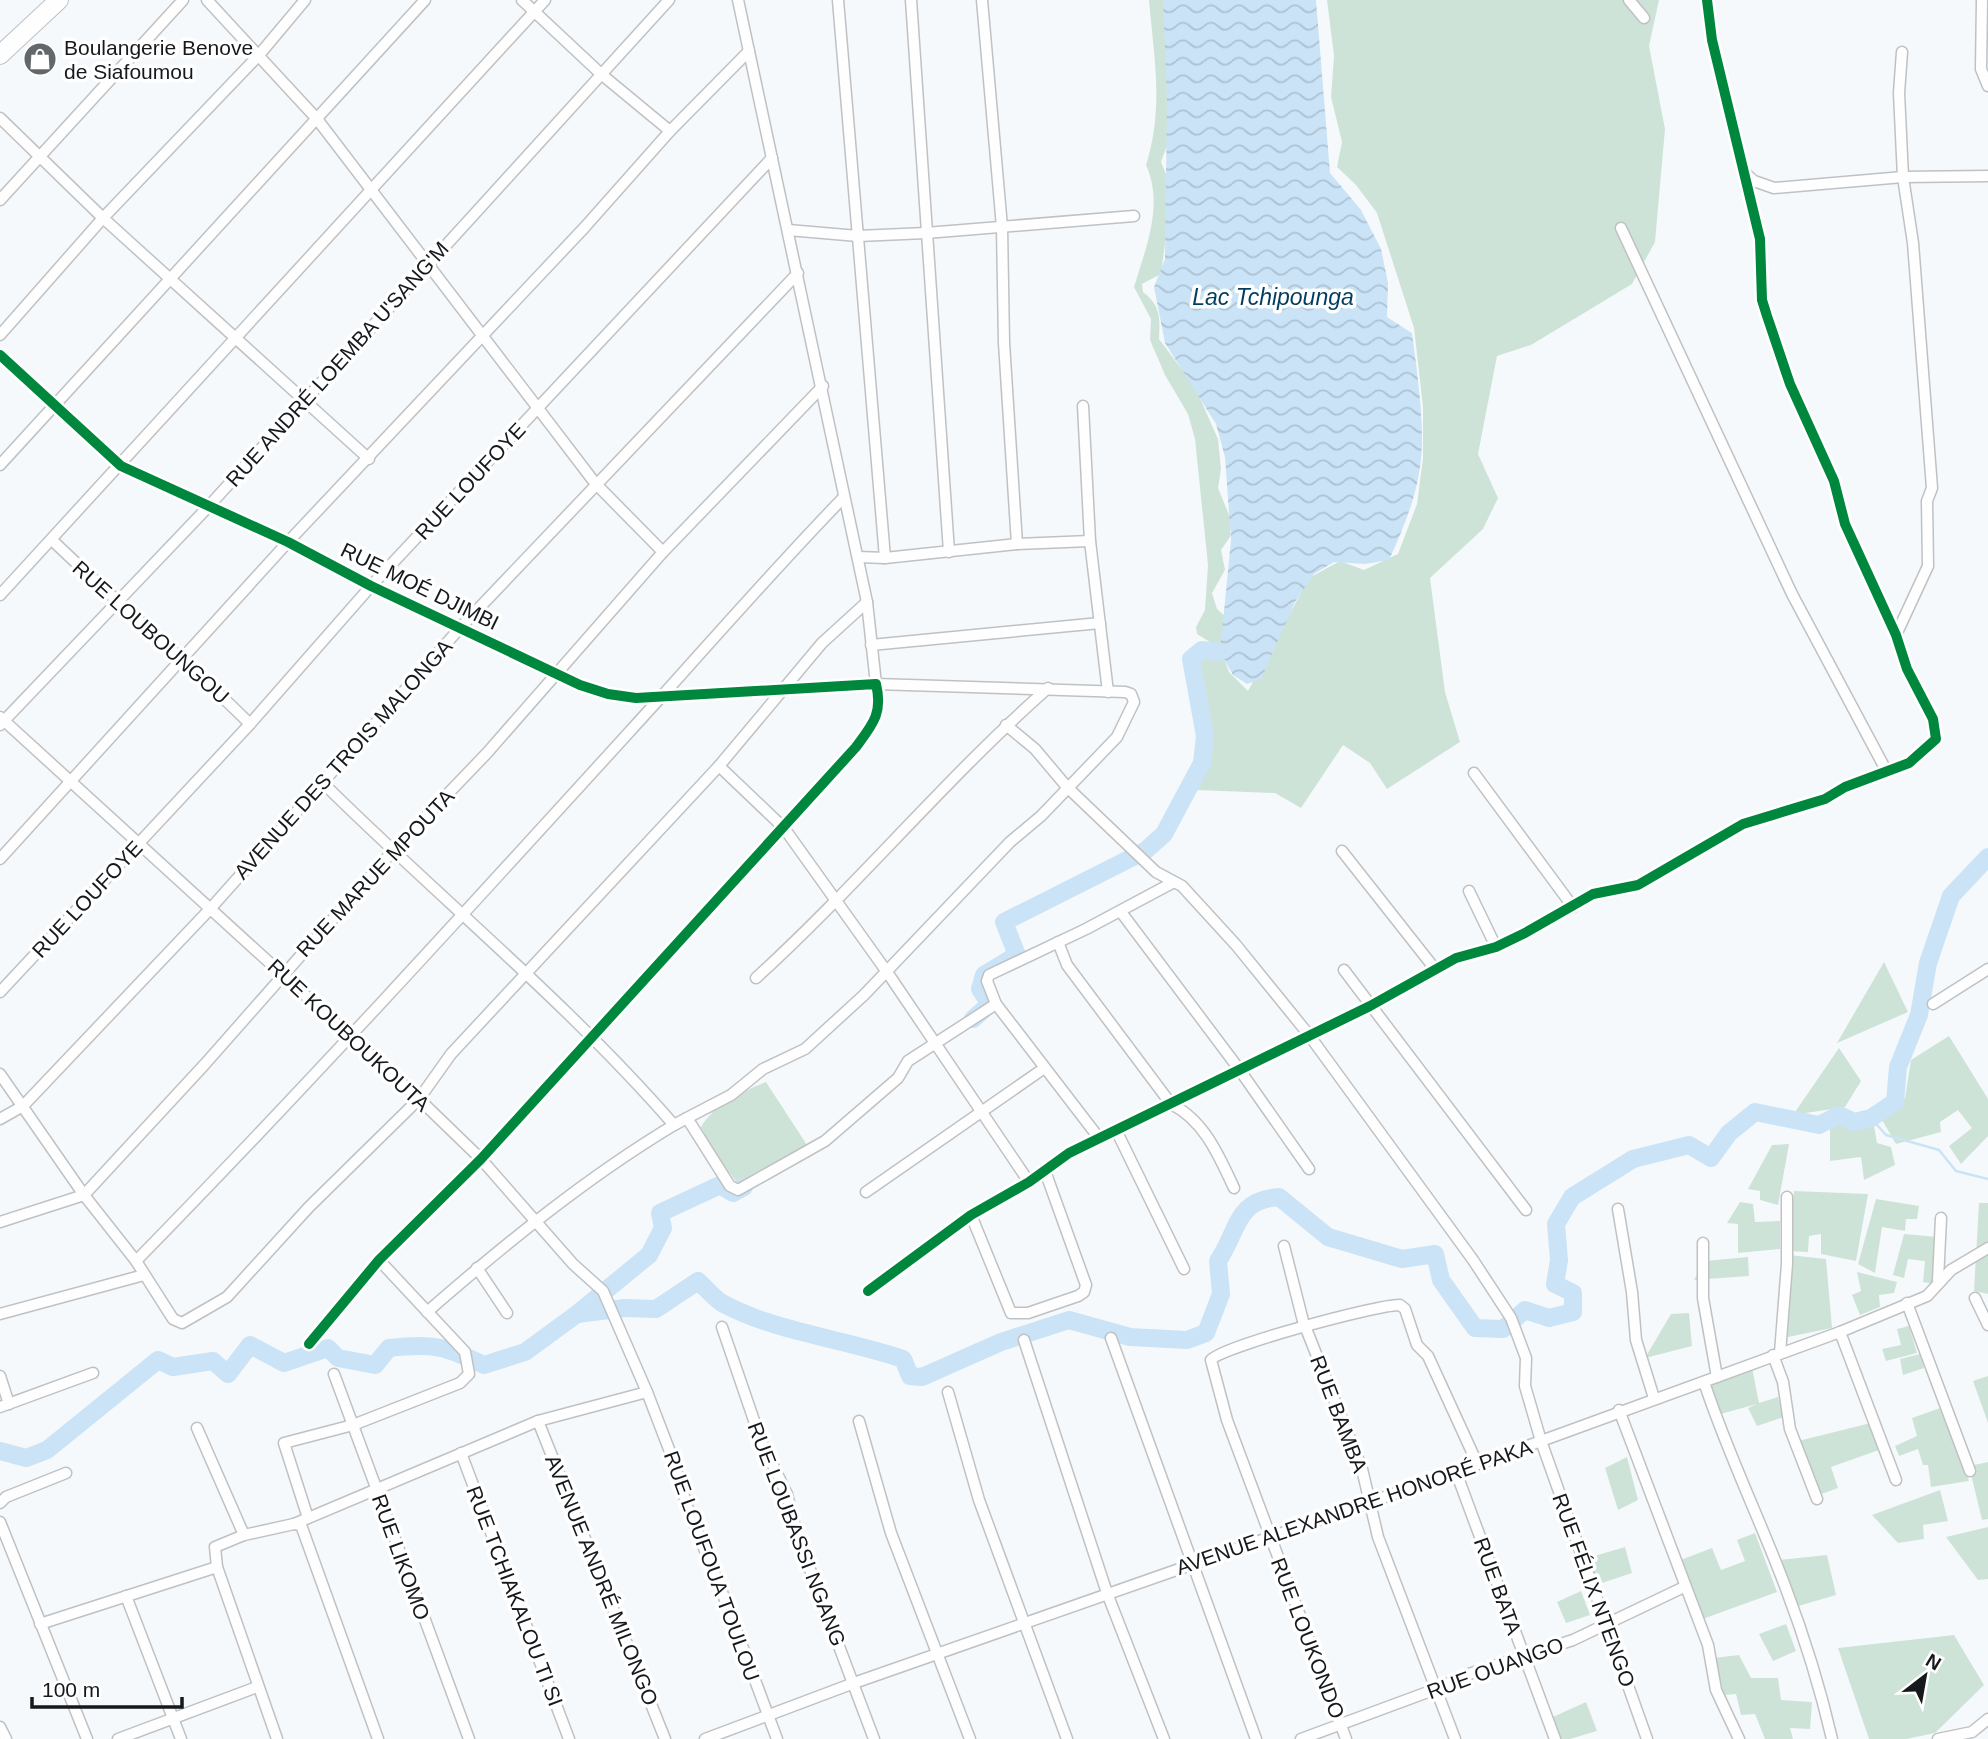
<svg xmlns="http://www.w3.org/2000/svg" width="1988" height="1739" viewBox="0 0 1988 1739" font-family="Helvetica,sans-serif">
<style>
.green{fill:#cee3d7}
.water{fill:url(#water-waves)}
.lines{fill:none;stroke-linecap:round;stroke-linejoin:round}
.stream{stroke:#cae3f6;stroke-width:2.5}
.river{stroke:#cae3f6;stroke-width:18}
.minor-casing{stroke:#bfc1c3;stroke-width:13}
.trunk-casing{stroke:#bfc1c3;stroke-width:20}
.minor{stroke:#fefeff;stroke-width:10}
.trunk{stroke:#fefeff;stroke-width:18}
.cycleway-casing{stroke:#fff;stroke-width:15}
.cycleway{stroke:#00873e;stroke-width:10}
.labels{text-anchor:middle;dominant-baseline:central;stroke-width:7;stroke-linejoin:round;paint-order:stroke}
.poi-label{font-size:21px;fill:#16191b;stroke:#fff;text-anchor:start}
.street-label{font-size:21px;fill:#16191b;stroke:#fff}
.water-label{font-size:23px;font-style:italic;fill:#003d5f;stroke:#fff}
</style>
<defs>
<pattern id="water-waves" width="16" height="10" patternUnits="userSpaceOnUse" patternTransform="scale(1.75)"><rect width="16" height="10" fill="#cae3f6"/><path d="M0 5q4-4 8 0t8 0" fill="none" stroke="#adc2d2"/></pattern>
</defs>
<rect width="100%" height="100%" fill="#f6f9fc"/>
<g class="green">
<path d="M1149 0H1171L1172 132 1161 162 1172 188 1162 267 1159 275 1142 284 1143 292C1161 305 1160 319 1159 339L1195 387 1218 439 1221 469 1218 488 1230 517V537L1221 550 1225 570 1212 593 1217 609 1235 625 1226 645 1219 644 1229 672 1248 691 1309 578 1340 561 1364 570 1398 554 1417 504 1423 458V407L1414 328 1377 213 1356 185 1337 167 1342 142 1331 97 1334 56 1327 0H1659L1649 46 1665 129 1655 242 1632 284 1531 345 1497 356 1478 454 1498 498 1483 529 1430 578 1445 692 1460 742 1387 789 1370 763 1343 745 1301 808 1275 793 1196 790 1198 706 1195 671 1210 642 1197 634 1196 627 1205 610 1208 565 1195 439 1188 414 1165 375 1150 340 1151 319 1134 287C1146 247 1164 205 1146 165 1164 107 1154 59 1149 0Z"/>
<path d="M1884 962 1908 1012 1837 1043Z"/>
<path d="M1949 1036 1988 1099V1136L1961 1164 1949 1146 1972 1128 1958 1110 1940 1122 1941 1132 1896 1144 1878 1113 1905 1098 1911 1060Z"/>
<path d="M1839 1048 1861 1081 1845 1107 1793 1115Z"/>
<path d="M766 1082 807 1145 750 1182 738 1184 711 1148 701 1127C713 1105 744 1091 766 1082Z"/>
<path d="M1873 1120 1877 1143 1891 1147 1895 1165 1864 1180 1861 1157 1830 1161V1121Z"/>
<path d="M1789 1144 1778 1205 1760 1200V1191L1748 1189 1772 1145Z"/>
<path d="M1794 1191 1868 1194 1856 1261 1821 1254V1234L1809 1236 1808 1252 1788 1251Z"/>
<path d="M1876 1199 1919 1206 1917 1219H1906L1905 1231 1882 1227 1875 1273 1858 1264Z"/>
<path d="M1740 1202 1753 1204 1755 1222 1780 1221V1249L1738 1253V1224L1727 1223Z"/>
<path d="M1979 1203H1988V1294L1974 1291Z"/>
<path d="M1904 1234 1938 1237 1939 1285 1923 1282 1925 1261 1908 1259 1904 1278 1893 1275Z"/>
<path d="M1789 1255 1826 1259 1832 1328 1783 1338Z"/>
<path d="M1748 1257 1749 1276 1694 1280 1705 1261Z"/>
<path d="M1857 1272 1897 1282 1894 1293 1879 1295 1880 1307 1860 1315 1852 1295 1861 1291Z"/>
<path d="M1689 1313 1692 1346 1645 1358 1671 1314Z"/>
<path d="M1909 1326 1917 1353 1886 1361 1882 1349 1901 1345 1897 1329Z"/>
<path d="M1920 1354 1924 1368 1903 1375 1900 1359Z"/>
<path d="M1752 1368 1759 1403 1778 1397 1784 1417 1757 1426 1748 1408 1757 1404 1717 1415 1709 1382Z"/>
<path d="M1988 1376V1423L1973 1381Z"/>
<path d="M1943 1407 1969 1481 1931 1487 1928 1465H1923L1918 1449 1899 1456 1895 1446 1917 1436 1912 1418Z"/>
<path d="M1871 1423 1879 1450 1831 1467 1838 1488 1816 1496 1794 1442Z"/>
<path d="M1627 1457 1638 1500 1618 1510 1605 1468Z"/>
<path d="M1988 1462V1519L1982 1520 1969 1466Z"/>
<path d="M1940 1490 1948 1521 1923 1525 1924 1539 1898 1543 1872 1515Z"/>
<path d="M1988 1527V1579L1978 1580 1946 1537Z"/>
<path d="M1755 1533 1777 1592 1700 1620 1678 1561 1712 1548 1721 1570 1745 1561 1737 1540Z"/>
<path d="M1625 1547 1632 1573 1596 1585 1591 1557Z"/>
<path d="M1827 1555 1836 1595 1795 1607 1779 1560Z"/>
<path d="M1581 1591 1590 1615 1566 1623 1557 1602Z"/>
<path d="M1786 1624 1796 1651 1773 1661 1759 1634Z"/>
<path d="M1954 1635 1984 1685 1935 1733 1906 1739H1869L1838 1648Z"/>
<path d="M1739 1655 1751 1678H1778L1781 1700 1812 1702 1810 1729 1790 1728 1793 1739H1765L1755 1714 1741 1715 1736 1694 1724 1695 1713 1658Z"/>
<path d="M1586 1702 1597 1731 1570 1739H1551L1544 1721Z"/>
</g>
<path class="water" d="M1163 0H1316L1330 173 1361 210 1381 249 1388 283 1387 317 1412 333C1417 374 1427 433 1419 473 1414 504 1402 531 1389 560L1365 564 1334 562 1314 574 1295 602 1261 679 1247 684 1233 675 1220 652 1231 540 1225 457 1216 424 1165 343 1154 287 1165 259 1167 99Z"/>
<g class="lines">
<path class="stream" d="M1871 1118 1886 1135 1939 1150 1956 1171 1988 1179"/>
<g class="river">
<path d="M973 1019 990 1004 980 989 984 975 1017 955 1004 922 1145 851 1164 834 1202 763 1205 736 1191 659 1202 650 1220 652"/>
<path d="M577 1314 625 1308 656 1309 698 1281C706 1288 714 1298 722 1303 775 1332 845 1339 903 1359L910 1376 922 1377 1001 1342 1069 1320 1130 1337 1187 1340 1206 1333 1221 1294 1218 1261C1239 1230 1235 1200 1279 1197L1328 1237 1402 1259 1435 1254 1441 1280 1475 1328 1503 1329 1525 1310 1549 1318 1573 1312V1293L1555 1284 1559 1260 1556 1224 1572 1197 1633 1159 1689 1145 1711 1158 1729 1133 1755 1112 1819 1125 1839 1115 1854 1122 1871 1118 1895 1102 1898 1067 1919 1015 1928 963 1951 896 1988 857"/>
<path d="M0 1451 26 1458 47 1450 158 1360 173 1367 213 1361 228 1374 250 1345 284 1363 328 1348 338 1358 375 1365 389 1348C433 1343 444 1346 484 1365L525 1352 577 1314 649 1255 663 1228 660 1213 720 1185 733 1193 744 1187"/>
</g>
<defs>
<g id="minor">
<path d="M207 0 317 119 595 483 663 552"/>
<path d="M522 0 601 74 670 131"/>
<path d="M838 0 885 558"/>
<path d="M911 0 949 552"/>
<path d="M982 0 1002 227 1004 343 1017 544"/>
<path d="M1629 0 1644 18"/>
<path d="M1982 0 1981 69 1988 86"/>
<path d="M0 118 103 218 369 459"/>
<path d="M1744 172 1754 181 1774 188 1903 177 1988 176"/>
<path d="M0 200 183 0"/>
<path d="M1621 228 1792 594 1887 772"/>
<path d="M788 230 858 236 926 233 1134 216"/>
<path d="M0 335 103 218 259 55 305 0"/>
<path d="M0 355 121 466 288 542 371 586 580 685 608 694 636 698 876 684C883 713 873 724 856 747L481 1159 379 1260 309 1344"/>
<path d="M1083 406 1090 541 1108 692"/>
<path d="M0 465 425 0"/>
<path d="M52 540C117 603 186 660 250 724"/>
<path d="M858 557 885 558 1017 544 1090 541"/>
<path d="M0 595 545 0"/>
<path d="M1896 635 1928 566 1927 501 1932 488 1913 243 1903 177 1899 93 1902 52"/>
<path d="M871 645 1100 623"/>
<path d="M0 717 419 1099 481 1159 573 1264 603 1291 647 1392 672 1457 688 1509 722 1592 777 1739"/>
<path d="M0 725 208 507 669 0"/>
<path d="M1006 725 1035 749 1067 787 1156 872 1182 886 1236 945 1309 1035 1473 1260 1511 1318 1526 1358 1525 1386 1541 1441 1647 1739"/>
<path d="M719 766 784 828 887 972 1029 1182"/>
<path d="M1474 773 1573 907"/>
<path d="M322 782C438 897 566 1001 674 1125L687 1118 730 1186 738 1190 825 1141 898 1078 908 1061 996 1004 987 981 989 975 1086 929 1174 882"/>
<path d="M1342 851 1435 969"/>
<path d="M0 859 288 542 584 228 670 131 749 51"/>
<path d="M1469 891 1496 947"/>
<path d="M1121 912 1239 1069 1309 1169"/>
<path d="M1058 942 1067 965 1171 1104C1204 1120 1219 1156 1234 1188"/>
<path d="M1344 970 1526 1210"/>
<path d="M756 978C858 885 945 779 1048 688"/>
<path d="M0 992 250 724 371 586 772 158"/>
<path d="M996 1004 1099 1138"/>
<path d="M1933 1004 1988 969"/>
<path d="M0 1074 84 1195 136 1261 173 1319 182 1323 227 1297 309 1207 419 1099 451 1054 719 766 822 643 867 602"/>
<path d="M687 1118 731 1095 763 1069 805 1049 864 995 1010 842 1041 816 1117 737 1134 702 1131 694 1125 692 876 684 867 602 738 0"/>
<path d="M0 1119 23 1106 211 908 460 628 798 273"/>
<path d="M1116 1130 1184 1269"/>
<path d="M866 1192 1043 1069"/>
<path d="M1618 1209 1632 1292 1636 1340 1654 1398"/>
<path d="M971 1215 1011 1313H1028L1078 1296 1084 1292 1086 1285 1045 1171"/>
<path d="M0 1222 84 1195 205 1064 392 852 487 753 663 552 823 386"/>
<path d="M1703 1243V1298L1717 1377"/>
<path d="M1284 1246 1303 1321 1362 1469 1378 1537 1455 1739"/>
<path d="M136 1261C316 1077 489 886 662 696 722 629 781 562 844 497"/>
<path d="M477 1268 507 1313"/>
<path d="M1938 1280 1941 1218"/>
<path d="M868 1291 971 1215 1029 1182 1069 1153 1370 1006 1456 958 1496 947 1525 933 1593 894 1638 885 1743 824 1825 799 1845 787 1909 763 1936 739 1933 719 1907 669 1896 635 1845 524 1834 481 1790 384 1767 316 1762 300 1760 239 1712 40 1707 0"/>
<path d="M1975 1298 1988 1325"/>
<path d="M1907 1303 1970 1471"/>
<path d="M427 1312C505 1244 586 1178 674 1125"/>
<path d="M0 1314 144 1275"/>
<path d="M722 1327 761 1441 787 1494 797 1535 874 1739"/>
<path d="M1840 1332 1896 1480"/>
<path d="M1111 1338 1256 1739"/>
<path d="M1024 1340 1107 1593 1164 1739"/>
<path d="M1780 1353 1787 1264V1197"/>
<path d="M1773 1355 1783 1382 1790 1429 1817 1499"/>
<path d="M334 1374 469 1739"/>
<path d="M0 1376 9 1404"/>
<path d="M1704 1382C1727 1452 1759 1517 1785 1586 1804 1636 1820 1687 1832 1739"/>
<path d="M948 1392 979 1500 1067 1739"/>
<path d="M0 1407 93 1373"/>
<path d="M1619 1410 1708 1645 1716 1690 1739 1739"/>
<path d="M538 1421 665 1739"/>
<path d="M859 1421 891 1533 970 1739"/>
<path d="M197 1428 244 1535"/>
<path d="M461 1453 569 1739"/>
<path d="M1456 1472 1555 1739"/>
<path d="M0 1503 6 1497 66 1473"/>
<path d="M308 1518 284 1443 353 1425 460 1383 469 1374 465 1352 379 1260"/>
<path d="M0 1522 87 1739"/>
<path d="M294 1524 301 1525 378 1739"/>
<path d="M126 1596 181 1739"/>
<path d="M40 1624 217 1567"/>
<path d="M0 1727 6 1739"/>
<path d="M118 1739 257 1687"/>
<path d="M277 1739 217 1567 215 1547 244 1535 294 1524 538 1421 647 1392"/>
<path d="M705 1739 854 1683 1456 1472 1840 1332 1927 1296 1951 1270 1988 1248"/>
<path d="M1301 1739 1436 1689 1469 1674 1573 1640 1684 1587"/>
<path d="M1346 1739 1227 1420 1211 1360C1220 1347 1379 1304 1400 1305L1405 1309 1417 1345 1428 1356 1477 1463"/>
<path d="M1938 1739 1972 1732 1988 1719"/>
</g>
<path id="trunk" d="M0 55 59 0"/>
</defs>
<use href="#minor" class="minor-casing"/>
<use href="#trunk" class="trunk-casing"/>
<use href="#minor" class="minor"/>
<use href="#trunk" class="trunk"/>
<defs>
<g id="cycleway">
<path d="M0 355 121 466 288 542 371 586 580 685 608 694 636 698 876 684C883 713 873 724 856 747L481 1159 379 1260 309 1344"/>
<path d="M868 1291 971 1215 1029 1182 1069 1153 1370 1006 1456 958 1496 947 1525 933 1593 894 1638 885 1743 824 1825 799 1845 787 1909 763 1936 739 1933 719 1907 669 1896 635 1845 524 1834 481 1790 384 1767 316 1762 300 1760 239 1712 40 1707 0"/>
</g>
</defs>
<use href="#cycleway" class="cycleway-casing"/>
<use href="#cycleway" class="cycleway"/>
</g>
<defs>
<symbol id="shop-disc" viewBox="-11 -11 22 22"><circle r="9.5" fill="#64676a" stroke="#fff"/><path d="M-5-2.5h2.3a2.7 3.5 0 0 1 5.4 0H5L5.5 6h-11ZM-1.5-2.5h3a1.5 2.3 0 0 0-3 0Z" fill="#fff"/></symbol>
</defs>
<g fill-rule="evenodd">
<use href="#shop-disc" x="21" y="40" width="38" height="38"/>
</g>
<g class="labels">
<g class="poi-label">
<text x="64" y="47">Boulangerie Benove<tspan x="64" dy="24">de Siafoumou</tspan></text>
</g>
<g class="street-label">
<text transform="translate(337 364) rotate(-48)">RUE ANDRÉ LOEMBA U'SANG'M</text>
<text transform="translate(470 481) rotate(-47)">RUE LOUFOYE</text>
<text transform="translate(420 586) rotate(26)">RUE MOÉ DJIMBI</text>
<text transform="translate(151 632) rotate(42)">RUE LOUBOUNGOU</text>
<text transform="translate(343 759) rotate(-48)">AVENUE DES TROIS MALONGA</text>
<text transform="translate(375 873) rotate(-47)">RUE MARUE MPOUTA</text>
<text transform="translate(87 899) rotate(-47)">RUE LOUFOYE</text>
<text transform="translate(349 1035) rotate(43)">RUE KOUBOUKOUTA</text>
<text transform="translate(1339 1414) rotate(69)">RUE BAMBA</text>
<text transform="translate(1354 1507) rotate(-19)">AVENUE ALEXANDRE HONORÉ PAKA</text>
<text transform="translate(797 1534) rotate(69)">RUE LOUBASSI NGANG</text>
<text transform="translate(401 1557) rotate(70)">RUE LIKOMO</text>
<text transform="translate(712 1566) rotate(70)">RUE LOUFOUA TOULOU</text>
<text transform="translate(602 1580) rotate(68)">AVENUE ANDRÉ MILONGO</text>
<text transform="translate(1498 1586) rotate(70)">RUE BATA</text>
<text transform="translate(1594 1590) rotate(70)">RUE FÉLIX NTENGO</text>
<text transform="translate(515 1596) rotate(69)">RUE TCHIAKALOU TI SI</text>
<text transform="translate(1308 1638) rotate(69)">RUE LOUKONDO</text>
<text transform="translate(1495 1668) rotate(-20)">RUE OUANGO</text>
</g>
<g class="water-label">
<text x="1273" y="297">Lac Tchipounga</text>
</g>
</g>
<g transform="translate(1925 1676) rotate(31)" stroke="#ffffff" stroke-width="5" paint-order="stroke">
<path d="M0-5L12 26L0 18L-12 26Z" fill="#16191b"/>
<text y="-10" font-size="19" font-weight="bold" text-anchor="middle" fill="#16191b">N</text>
</g>
<path d="M32 1697v10h150v-10" fill="none" stroke="#16191b" stroke-width="3.5"/>
<text x="42" y="1697" font-size="21" fill="#16191b" stroke="#ffffff" stroke-width="5" paint-order="stroke">100 m</text>
</svg>
